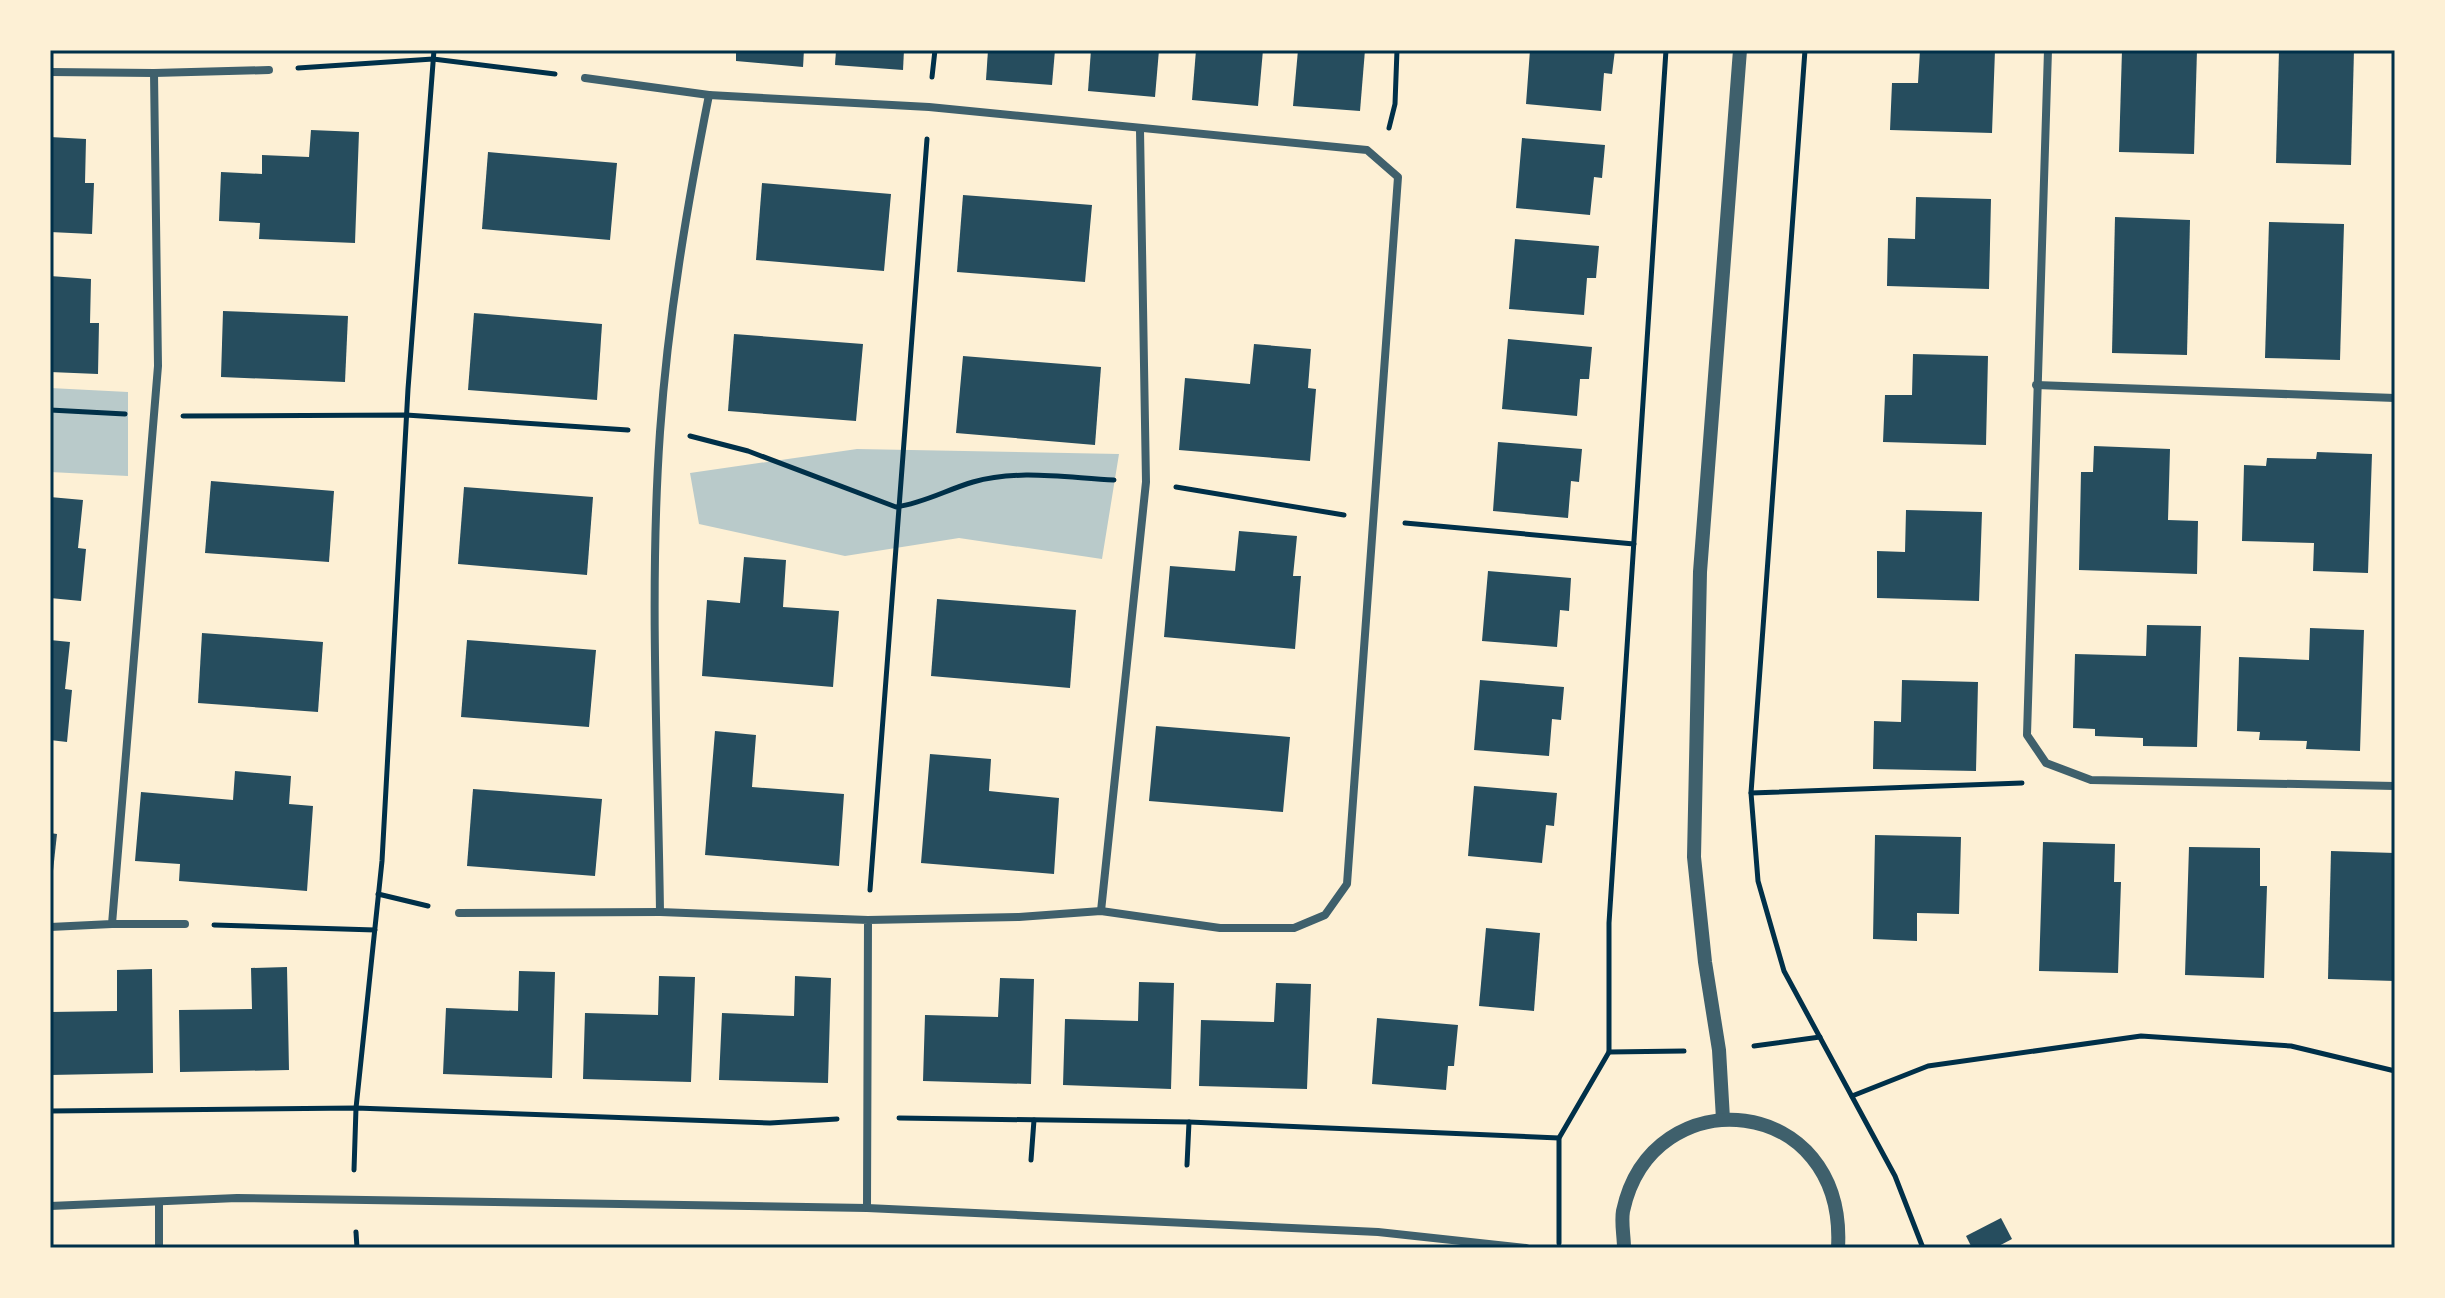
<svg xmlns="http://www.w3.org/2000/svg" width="2445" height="1298" viewBox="0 0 2445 1298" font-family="Merriweather,serif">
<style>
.green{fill:#b9caca}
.building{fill:#264d5e}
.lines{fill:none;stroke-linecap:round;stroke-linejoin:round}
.path{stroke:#003049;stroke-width:5}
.minor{stroke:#3f606c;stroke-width:8}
.tertiary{stroke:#3f606c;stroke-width:14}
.neatline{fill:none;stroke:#003049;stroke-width:3}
</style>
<rect width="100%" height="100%" fill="#fdf0d5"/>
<g class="green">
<path d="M50 388 128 392V476L50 472Z"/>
<path d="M857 449 1119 454 1102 559 959 538 845 556 699 524 690 473Z"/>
</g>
<g class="building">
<path d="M736 50H804L803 67 736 61Z"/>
<path d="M836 50H904L903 70 835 65Z"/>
<path d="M988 50H1055L1052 85 986 80Z"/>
<path d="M1091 50H1159L1155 97 1088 91Z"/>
<path d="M1196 50H1263L1258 106 1192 100Z"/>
<path d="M1298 50H1365L1360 111 1293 106Z"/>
<path d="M1530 50H1615L1612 74 1604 73 1601 111 1526 104Z"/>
<path d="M1920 50H1995L1992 133 1890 130 1892 83H1918Z"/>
<path d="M2122 50H2197L2194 154 2119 152Z"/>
<path d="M2279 50H2354L2351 165 2276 163Z"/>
<path d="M311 130 359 132 355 243 259 239 260 223 219 221 221 172 262 174V155L309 157Z"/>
<path d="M50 137 86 139 85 183H94L92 234 50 232Z"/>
<path d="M1522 138 1605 145 1602 178 1594 177 1590 215 1516 208Z"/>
<path d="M488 152 617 163 610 240 482 229Z"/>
<path d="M762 183 891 194 884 271 756 260Z"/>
<path d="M963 195 1092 205 1085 282 957 272Z"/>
<path d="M1916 197 1991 199 1989 289 1887 286 1888 238 1915 239Z"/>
<path d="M2115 217 2190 220 2187 355 2112 353Z"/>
<path d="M2269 222 2344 224 2340 360 2265 358Z"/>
<path d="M1515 239 1599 246 1596 278H1587L1584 315 1509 309Z"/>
<path d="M50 276 91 279 90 323H99L98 374 50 372Z"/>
<path d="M223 311 348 316 345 382 221 377Z"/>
<path d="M474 313 602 324 597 400 468 390Z"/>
<path d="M734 334 863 344 856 421 728 411Z"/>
<path d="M1508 339 1592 347 1589 379H1580L1577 416 1502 409Z"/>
<path d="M1254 344 1311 349 1308 388 1316 389 1310 461 1179 450 1185 378 1250 384Z"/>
<path d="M1913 354 1988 356 1986 445 1883 442 1885 395H1912Z"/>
<path d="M963 356 1101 367 1095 445 956 433Z"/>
<path d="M1498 442 1582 449 1579 482 1571 481 1568 518 1493 511Z"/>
<path d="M2094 446 2170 449 2168 520 2198 521 2197 574 2079 570 2081 472H2093Z"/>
<path d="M2317 452 2372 454 2368 573 2313 571 2314 543 2242 541 2244 465 2266 466 2267 458 2316 459Z"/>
<path d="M211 481 334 491 329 562 205 553Z"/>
<path d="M464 487 593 497 587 575 458 564Z"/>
<path d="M50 497 83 500 78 548 86 549 81 601 50 598Z"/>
<path d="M1906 510 1982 512 1979 601 1877 598V551L1905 552Z"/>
<path d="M1239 531 1297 536 1293 576H1301L1295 649 1164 637 1170 566 1235 571Z"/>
<path d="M744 557 786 560 783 607 839 611 833 687 702 676 707 600 740 603Z"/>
<path d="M1488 571 1571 578 1569 611 1560 610 1557 647 1482 641Z"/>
<path d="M937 599 1076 610 1070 688 931 676Z"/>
<path d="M2147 625 2201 626 2197 747 2143 746V738L2095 736V729L2073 728 2075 654 2146 656Z"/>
<path d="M2310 628 2364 630 2360 751 2306 749 2307 741 2259 740 2260 732 2237 731 2239 657 2309 660Z"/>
<path d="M202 633 323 642 318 712 198 703Z"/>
<path d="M50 640 70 642 65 689 72 690 67 742 50 740Z"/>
<path d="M467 640 596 650 589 727 461 717Z"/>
<path d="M1480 680 1564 687 1561 720 1552 719 1549 756 1474 750Z"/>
<path d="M1902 680 1978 682 1976 771 1873 769 1874 721 1901 722Z"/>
<path d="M1156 726 1290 737 1283 812 1149 801Z"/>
<path d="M715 731 756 735 752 787 844 794 839 866 705 855Z"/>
<path d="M930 754 991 759 989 791 1059 798 1054 874 921 863Z"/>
<path d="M235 771 291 776 289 804 313 806 307 891 179 881 180 864 135 861 141 792 233 800Z"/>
<path d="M1474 786 1557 793 1554 826 1546 825 1542 863 1468 856Z"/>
<path d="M473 789 602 799 595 876 467 866Z"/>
<path d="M50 833 57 834 52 880H50Z"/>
<path d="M1875 835 1961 837 1959 914 1917 913V941L1873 939Z"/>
<path d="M2043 842 2115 844 2114 882H2121L2118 973 2039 971Z"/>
<path d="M2189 847 2260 848V886H2267L2264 978 2185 975Z"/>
<path d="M2331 851 2395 853V981L2328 979Z"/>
<path d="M1486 928 1540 933 1534 1011 1479 1006Z"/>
<path d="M287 967 289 1070 180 1072 179 1010 252 1009 251 968Z"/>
<path d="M152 969 153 1073 50 1075V1012L117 1011V970Z"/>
<path d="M519 971 555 972 552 1078 443 1074 446 1008 518 1011Z"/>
<path d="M659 976 695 977 691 1082 583 1079 585 1013 658 1015Z"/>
<path d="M795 976 831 978 828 1083 719 1080 722 1013 794 1016Z"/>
<path d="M1000 978 1034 979 1031 1084 923 1081 925 1015 998 1017Z"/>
<path d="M1139 982 1174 983 1171 1089 1063 1085 1065 1019 1138 1021Z"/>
<path d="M1276 983 1311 984 1307 1089 1199 1086 1201 1020 1274 1022Z"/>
<path d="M1377 1018 1458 1025 1454 1066H1448L1446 1090 1372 1084Z"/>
<path d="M2001 1218 2012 1239 1995 1248H1972L1966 1236Z"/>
</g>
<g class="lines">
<g class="path">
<path d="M1805 50 1751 793 1758 881 1784 971 1895 1176 1923 1248"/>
<path d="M298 68 433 59 555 74"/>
<path d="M932 77 935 50"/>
<path d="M1389 128 1395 104 1397 50"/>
<path d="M50 410 125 414"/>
<path d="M183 416 406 415 628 430"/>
<path d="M690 436 748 451 896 507C924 503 946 490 973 482 1018 469 1068 478 1114 480"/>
<path d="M1176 487 1344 515"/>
<path d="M1405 523 1634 544"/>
<path d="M1751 793 2022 783"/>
<path d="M870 890 927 139"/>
<path d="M378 894 428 906"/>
<path d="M214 925 375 930"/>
<path d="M1754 1046 1820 1037"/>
<path d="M1609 1052 1684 1051"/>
<path d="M1852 1096 1928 1066 2141 1036 2291 1046 2395 1071"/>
<path d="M50 1111 356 1108 770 1123 837 1119"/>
<path d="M899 1118 1189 1122 1559 1138"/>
<path d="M1031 1160 1034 1120"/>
<path d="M1187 1165 1189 1122"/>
<path d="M354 1170 356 1108 382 861 408 389 434 50"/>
<path d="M356 1232 357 1248"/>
<path d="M1559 1243V1138L1609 1052V923L1666 50"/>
</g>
<g class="minor">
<path d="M2048 50 2027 735 2046 763 2091 780 2395 786"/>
<path d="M50 72 154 73 158 366 112 924 50 927"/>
<path d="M154 73 269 70"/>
<path d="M585 78 709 95"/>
<path d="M2036 385 2395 398"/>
<path d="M1101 911 1146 482 1140 130"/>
<path d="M459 913 660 912"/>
<path d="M112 924H185"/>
<path d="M50 1206 237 1198 867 1208 1378 1232 1526 1248"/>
<path d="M867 1208 868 920 660 912C658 752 649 591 660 432 668 318 687 206 709 95L929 107 1367 150 1398 177 1347 884 1325 915 1294 928H1220L1101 911 1019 917 868 920"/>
<path d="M159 1248V1203"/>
</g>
<g class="tertiary">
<path d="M1723 1119 1719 1050 1705 962 1694 857 1700 572 1740 50"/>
<path d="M1624 1248C1624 1236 1621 1223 1623 1211 1652 1076 1847 1093 1838 1248"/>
</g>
</g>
<rect width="2445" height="1298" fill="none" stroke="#fdf0d5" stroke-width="104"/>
<rect x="52" y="52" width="2341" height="1194" class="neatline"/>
</svg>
